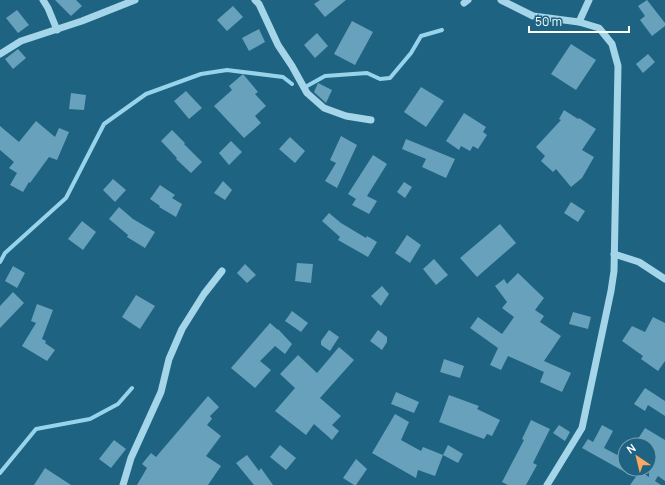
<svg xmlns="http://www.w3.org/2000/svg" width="665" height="485" viewBox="0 0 665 485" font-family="Manrope,sans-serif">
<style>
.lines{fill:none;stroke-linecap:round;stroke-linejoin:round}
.stream{stroke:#97d3eb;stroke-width:4}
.building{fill:#68a1bb}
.minor{stroke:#a4d5e9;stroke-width:7}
</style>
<rect width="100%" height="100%" fill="#1e6382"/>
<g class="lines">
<g class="stream">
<path d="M307 86 325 76 367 73 380 79 390 78 411 53 421 36 442 30"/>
<path d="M0 262 5 253 66 198 104 124 146 94 201 74 227 70 283 77 292 84"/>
<path d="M0 473 36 429 90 419 118 404 132 388"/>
</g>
</g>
<g class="building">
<path d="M55 0H76L82 6 71 16Z"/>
<path d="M320 0H346L325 17 314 4Z"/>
<path d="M647 0 665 23V26L652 36 640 20 645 16 638 6Z"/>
<path d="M233 6 243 17 227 31 217 20Z"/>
<path d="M17 10 29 25 18 33 6 18Z"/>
<path d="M352 21 373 32 355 65 334 54Z"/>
<path d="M259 29 265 42 249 51 242 38Z"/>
<path d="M317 33 328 46 315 58 304 45Z"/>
<path d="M571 44 596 60 576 90 551 74Z"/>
<path d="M18 49 26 58 13 69 5 59Z"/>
<path d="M648 54 655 62 643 73 636 64Z"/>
<path d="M243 74 258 92 255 94 266 106 255 116 261 123 244 138 214 106 232 90 229 86Z"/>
<path d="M318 83 332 90 326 103 314 92Z"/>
<path d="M421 87 444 101 426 127 404 112Z"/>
<path d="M186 91 202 108 189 119 174 101Z"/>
<path d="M71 93 86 95 84 110 69 109Z"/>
<path d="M564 110 578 119 579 118 596 129 582 150 594 157 582 178 571 187 556 169 553 172 541 161 545 156 536 147 561 120 559 119Z"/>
<path d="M464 113 486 127 483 132 487 135 478 149 473 146 470 151 461 146 459 150 446 141Z"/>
<path d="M36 121 55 137 59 128 69 132 57 160 49 157 30 183 29 182 23 192 10 185 17 173 9 168 14 162 0 150V126L19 142Z"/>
<path d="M172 130 185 143 184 144 202 162 191 173 176 159 177 158 161 141Z"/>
<path d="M341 136 357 145 337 188 325 181 336 163 330 160Z"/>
<path d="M290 137 305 151 295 163 279 149Z"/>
<path d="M406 139 455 159 446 178 422 167 426 159 402 149Z"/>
<path d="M231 141 242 152 229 165 219 153Z"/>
<path d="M373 155 387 164 367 196 377 201 369 214 352 205 356 199 348 194Z"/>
<path d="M113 179 126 190 115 202 103 190Z"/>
<path d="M223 181 232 190 225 200 214 193Z"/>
<path d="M404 182 412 187 405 198 397 192Z"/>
<path d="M160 185 175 195 172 198 182 204 176 217 159 207 160 206 150 199Z"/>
<path d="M571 202 585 211 578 222 564 213Z"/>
<path d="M119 207 133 219 155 232 145 248 127 237 128 235 109 219Z"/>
<path d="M329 213 341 223 366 238 367 236 377 242 368 257 338 240 340 237 322 221Z"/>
<path d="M82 221 96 232 83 250 68 239Z"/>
<path d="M500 224 516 243 477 277 460 258Z"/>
<path d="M407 235 421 245 410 263 395 253Z"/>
<path d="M434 259 448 275 436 285 423 269Z"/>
<path d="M297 263 313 264 311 283 295 281Z"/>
<path d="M245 264 256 275 247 283 237 273Z"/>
<path d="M13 266 25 273 17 288 5 281Z"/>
<path d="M518 273 544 298 535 310 544 316 540 322 561 336 544 361 571 373 562 392 540 382 544 372 508 356 501 370 490 365 498 348 470 328 478 317 502 334 514 317 502 308 507 302 495 286 504 279 507 284Z"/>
<path d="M382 286 389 294 381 306 371 296Z"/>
<path d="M13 292 24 303 0 328V306Z"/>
<path d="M136 295 155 306 140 329 122 317Z"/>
<path d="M37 304 53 310 42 339 46 341 45 343 55 350 47 361 22 346 36 323 31 321Z"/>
<path d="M292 311 308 323 301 332 285 321Z"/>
<path d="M573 312 591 317 588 329 569 324Z"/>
<path d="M653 317 665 323V361L658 371 641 359 643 356 622 341 632 326 645 332Z"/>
<path d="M270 323 278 330V329L292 344 285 354 275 346 260 361 271 370 255 388 231 368Z"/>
<path d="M329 330 339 337 330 351 321 345V341Z"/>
<path d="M378 330 387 337V342L382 350 370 341Z"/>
<path d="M339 347 354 360 320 398 341 416 332 425 339 431 332 440 314 424 306 435 275 411 295 388 280 374 298 355 317 373Z"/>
<path d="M444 359 464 366 460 378 440 372Z"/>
<path d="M645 388 665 401V416L648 405 645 411 634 404Z"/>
<path d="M396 392 419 402 414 413 391 404Z"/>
<path d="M449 395 479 406 477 409 500 420 492 436 487 434 484 439 439 422Z"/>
<path d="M208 396 219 407 210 416 212 419 207 425 221 436 206 456 221 466 208 485H137L147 468 142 464 151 453 156 457Z"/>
<path d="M395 414 409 422 401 440 421 451 423 447 443 455 435 476 418 470 416 478 372 453Z"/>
<path d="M531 420 550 429 533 463 537 465 526 485H508L502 482 524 440 522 439Z"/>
<path d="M559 425 570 432 565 441 553 433Z"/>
<path d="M602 425 613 431 604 448 625 459V472L582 448 588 439 593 442Z"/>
<path d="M645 428 665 440V481L658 476 655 481 661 485H630L640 471 649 477V445H634Z"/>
<path d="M114 440 126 449 111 468 99 459Z"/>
<path d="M280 445 296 458 286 470 270 457Z"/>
<path d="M448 445 463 454 458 463 443 455Z"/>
<path d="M247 455 259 471 261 468 273 485H254L236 463Z"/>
<path d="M356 459 367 469 356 485H354L343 478Z"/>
<path d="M45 468 71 485H34Z"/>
</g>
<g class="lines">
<g class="minor">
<path d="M43 0 48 8 57 30"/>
<path d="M255 0 259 4 278 45 292 66 307 93 324 108 346 116 371 120"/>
<path d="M501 0 533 16 579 22"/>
<path d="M464 3 468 0"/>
<path d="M0 54 21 41 82 21 135 0"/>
<path d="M614 254 639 262 665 279"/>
<path d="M123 485 131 458 161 392 169 359 182 329 204 294 222 271"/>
<path d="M547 485 582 428 611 291 614 271 618 66 612 44 599 28 579 22 589 0"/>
</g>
</g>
<g transform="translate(637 457) rotate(325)"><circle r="19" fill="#1e6382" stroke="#78a1b4"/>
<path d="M0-3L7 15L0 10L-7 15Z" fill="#f9a863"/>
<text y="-6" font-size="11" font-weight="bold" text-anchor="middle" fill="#ffffff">N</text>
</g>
<path d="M529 26v6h100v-6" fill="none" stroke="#ffffff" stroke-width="2"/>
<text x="535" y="26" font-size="12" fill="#ffffff" stroke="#1e6382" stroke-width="3" paint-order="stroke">50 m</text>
</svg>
